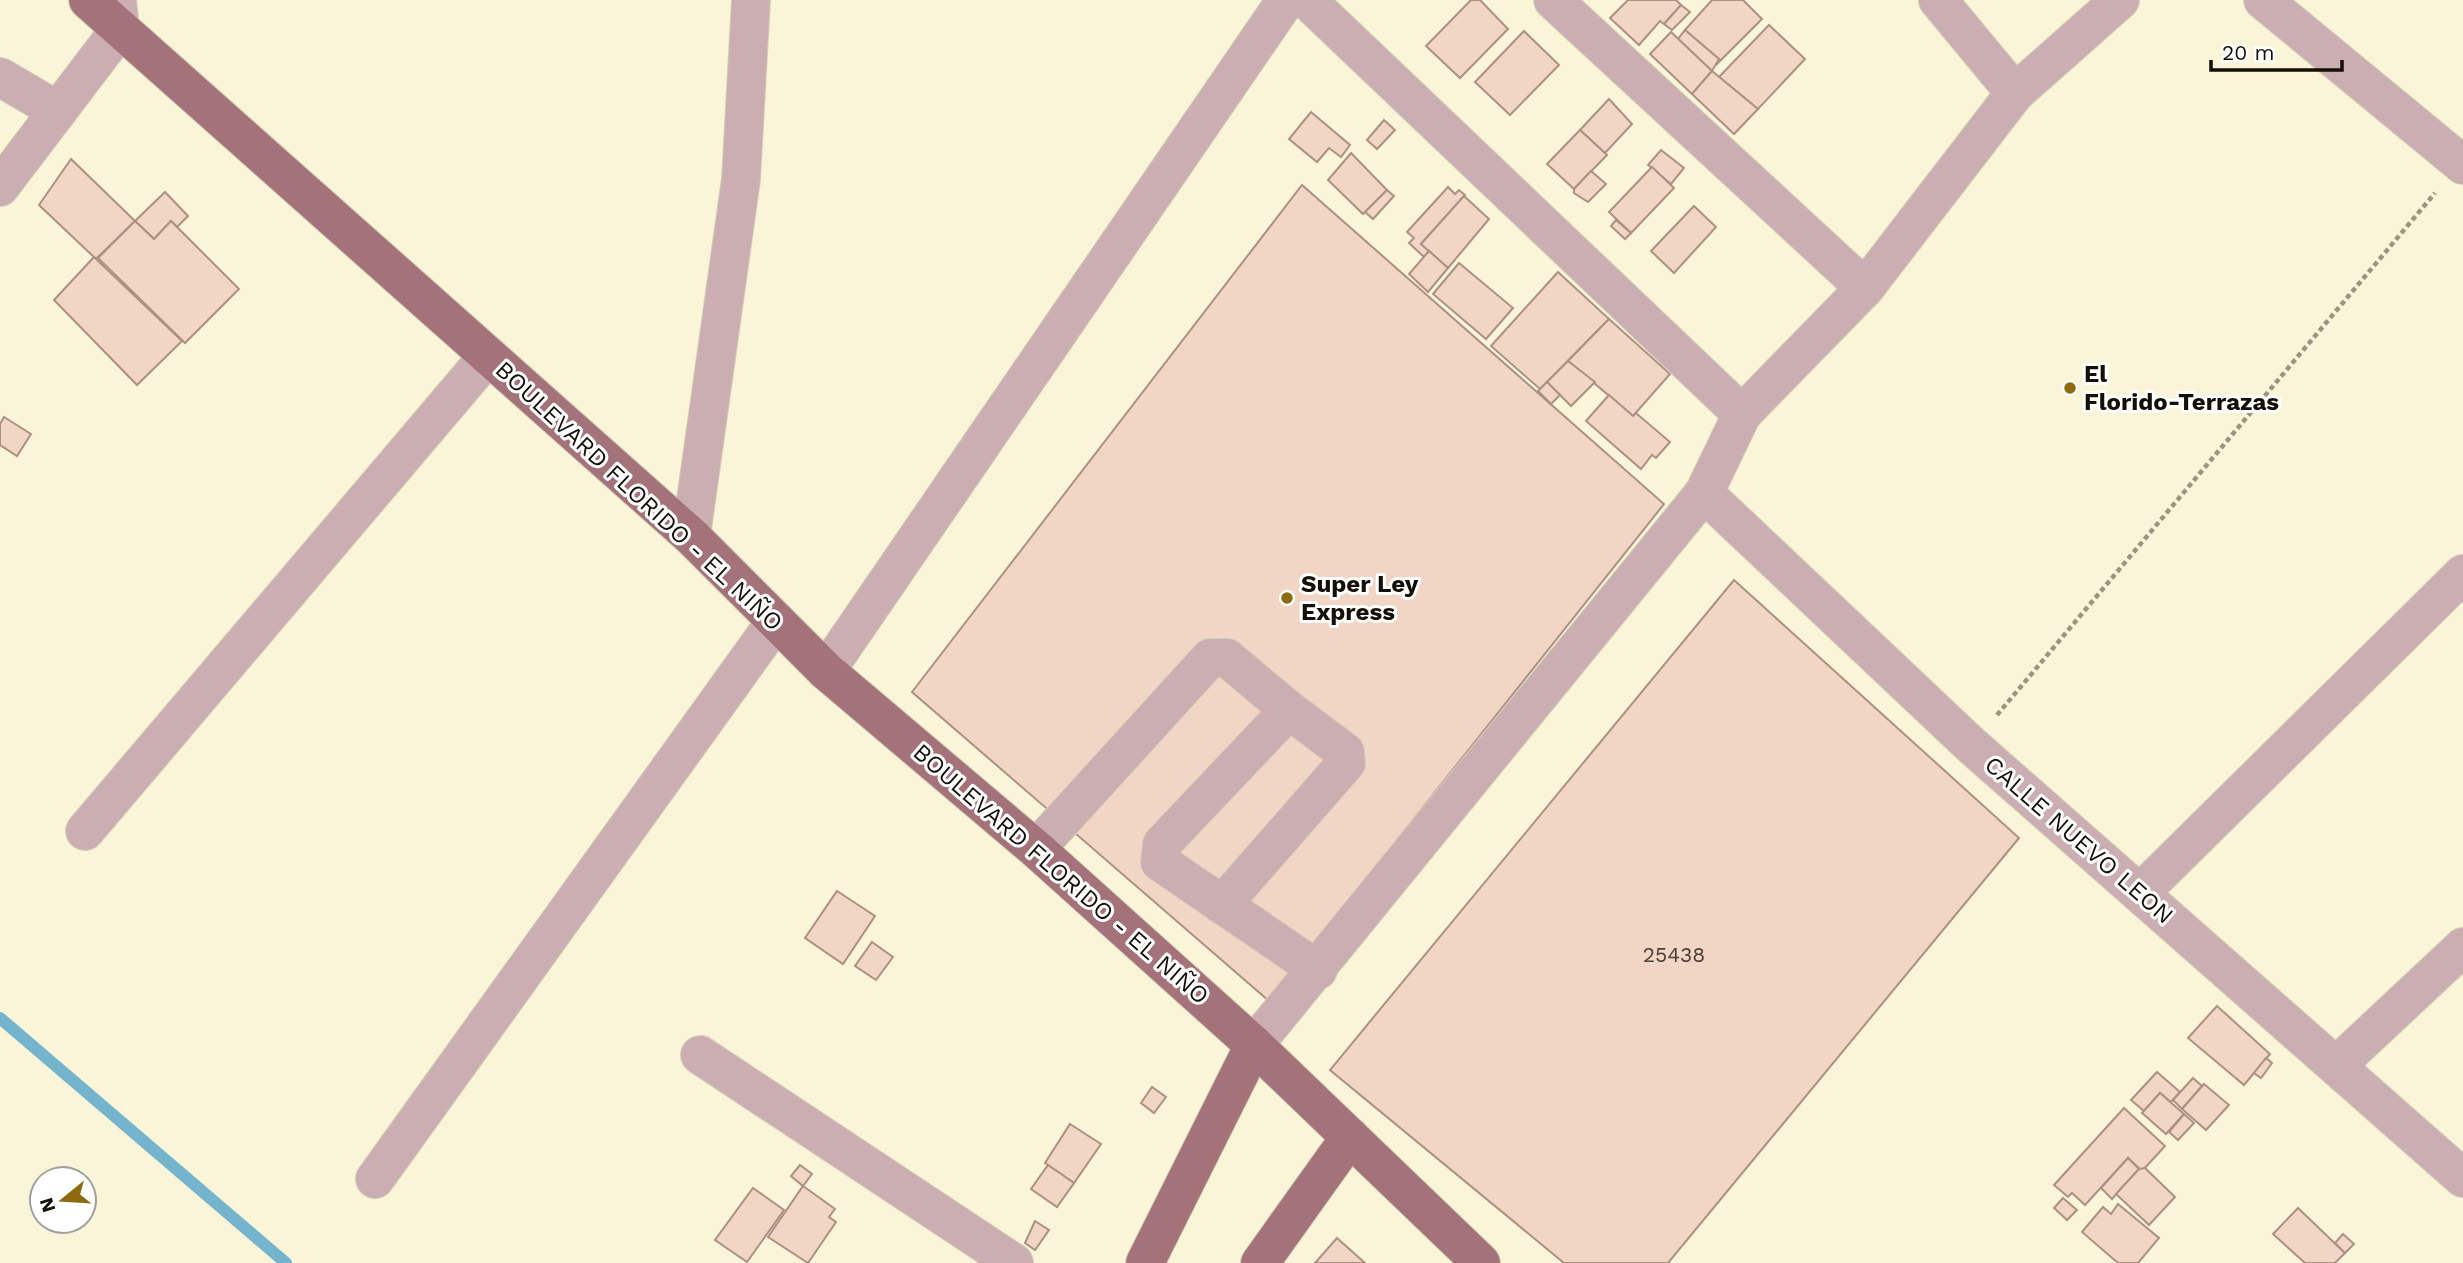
<svg xmlns="http://www.w3.org/2000/svg" width="2463" height="1263" viewBox="0 0 2463 1263" font-family="'Work Sans',sans-serif">
<style>
.lines{fill:none;stroke-linecap:round;stroke-linejoin:round}
.stream{stroke:#74b4cc;stroke-width:12}
.building{fill:#f1d5c5;stroke:#ac9183;stroke-width:2}
.minor-casing{stroke:#d5d1b7;stroke-width:40}
.major-casing{stroke:#d5d1b7;stroke-width:40}
.path{stroke:#999581;stroke-width:4.5;stroke-dasharray:5 3.5;stroke-linecap:butt}
.minor{stroke:#caaeb2;stroke-width:38}
.major{stroke:#a4737a;stroke-width:38}
.poi-dot{fill:#8e6a0e;stroke:#fff;stroke-width:2.5}
.labels{text-anchor:middle;dominant-baseline:central;stroke-width:6;stroke-linejoin:round;paint-order:stroke}
.number-label{font-size:21px;fill:#4a4236}
.poi-label{font-size:24px;font-weight:bold;fill:#131107;stroke:#fff;text-anchor:start}
.street-label{font-size:24px;fill:#131107;stroke:#fff}
</style>
<rect width="100%" height="100%" fill="#faf5d9"/>
<g class="lines">
<path class="stream" d="M0 1018 286 1263"/>
</g>
<g class="building">
<path d="M1471 0H1480L1508 29 1460 78 1426 46Z"/>
<path d="M1628 0H1676L1681 5 1664 24 1660 21 1639 45 1610 18Z"/>
<path d="M1712 0H1743L1762 19 1718 63 1719 59 1685 30Z"/>
<path d="M1681 5 1690 12 1672 30 1664 24Z"/>
<path d="M1769 25 1805 59 1758 109 1719 77Z"/>
<path d="M1685 30 1719 59 1712 71 1678 39Z"/>
<path d="M1524 31 1559 65 1510 115 1475 82Z"/>
<path d="M1671 32 1712 71 1692 94 1650 54Z"/>
<path d="M1712 71 1758 109 1734 134 1692 94Z"/>
<path d="M1609 99 1632 124 1605 153 1580 130Z"/>
<path d="M1311 112 1350 145 1341 157 1329 148 1317 162 1289 139Z"/>
<path d="M1384 120 1395 130 1377 149 1367 140Z"/>
<path d="M1580 130 1607 155 1574 189 1547 164Z"/>
<path d="M1661 150 1684 168 1671 184 1648 165Z"/>
<path d="M1351 153 1387 190 1363 214 1328 180Z"/>
<path d="M71 159 135 221 96 259 39 205Z"/>
<path d="M1652 167 1674 188 1631 233 1609 212Z"/>
<path d="M1591 171 1606 184 1588 202 1574 193V189Z"/>
<path d="M1302 185 1664 504 1269 1001 912 692Z"/>
<path d="M1448 187 1455 194 1459 190 1465 195 1421 244 1429 251 1424 257 1409 243 1414 238 1407 232Z"/>
<path d="M1387 190 1394 196 1373 219 1365 212Z"/>
<path d="M165 192 188 216 177 227 171 221 154 239 135 221Z"/>
<path d="M1464 196 1489 219 1448 268 1421 244Z"/>
<path d="M1694 206 1716 227 1674 273 1651 251Z"/>
<path d="M1616 220 1631 233 1625 239 1611 226Z"/>
<path d="M135 221 154 239 171 221 239 289 185 343 98 258Z"/>
<path d="M1429 251 1448 268 1428 292 1409 274Z"/>
<path d="M94 257 182 341 137 385 54 300Z"/>
<path d="M1459 263 1513 308 1486 339 1433 294Z"/>
<path d="M1558 272 1609 319 1540 389 1491 346Z"/>
<path d="M1609 319 1670 374 1633 416 1568 361Z"/>
<path d="M1568 361 1595 382 1571 406 1547 382Z"/>
<path d="M1547 382 1560 395 1551 404 1538 391Z"/>
<path d="M1609 395 1633 416 1636 413 1670 442 1656 458 1652 455 1641 469 1586 421Z"/>
<path d="M4 417 31 434 17 456 0 445V424Z"/>
<path d="M1734 580 2019 838 1668 1263H1564L1330 1070Z"/>
<path d="M837 891 875 916 843 964 805 938Z"/>
<path d="M872 942 893 957 876 980 855 966Z"/>
<path d="M2217 1006 2270 1054 2244 1085 2188 1038Z"/>
<path d="M2266 1058 2272 1063 2261 1078 2254 1073Z"/>
<path d="M2157 1072 2180 1092 2171 1102 2160 1093 2144 1111 2131 1100Z"/>
<path d="M2193 1078 2202 1086 2182 1109 2173 1100Z"/>
<path d="M2204 1084 2229 1105 2206 1130 2182 1109Z"/>
<path d="M1152 1087 1166 1097 1154 1113 1141 1103Z"/>
<path d="M2160 1093 2184 1114 2166 1134 2142 1113Z"/>
<path d="M2124 1108 2165 1146 2142 1171 2128 1158 2085 1205 2072 1193 2068 1197 2054 1185Z"/>
<path d="M2184 1114 2194 1123 2178 1140 2169 1132Z"/>
<path d="M1070 1124 1101 1144 1074 1183 1045 1163Z"/>
<path d="M2128 1158 2139 1169 2112 1199 2101 1188Z"/>
<path d="M800 1165 812 1174 803 1186 791 1176Z"/>
<path d="M1048 1165 1074 1183 1057 1207 1031 1189Z"/>
<path d="M2145 1168 2175 1197 2149 1225 2116 1194 2139 1169Z"/>
<path d="M803 1186 835 1209 829 1217 836 1222 808 1263 768 1237Z"/>
<path d="M753 1188 784 1210 747 1262 715 1240Z"/>
<path d="M2063 1198 2077 1210 2067 1220 2054 1208Z"/>
<path d="M2118 1204 2159 1238 2138 1263H2118L2082 1232 2103 1207 2111 1214Z"/>
<path d="M2298 1208 2345 1253 2335 1263H2305L2273 1234Z"/>
<path d="M1035 1221 1049 1230 1035 1250 1025 1243Z"/>
<path d="M2343 1234 2354 1244 2345 1253 2335 1243Z"/>
<path d="M1337 1238 1365 1263H1315Z"/>
</g>
<g class="lines">
<defs>
<g id="minor">
<path d="M1307 0 1742 414"/>
<path d="M1553 0 1865 288"/>
<path d="M1938 0 2015 93"/>
<path d="M2263 0 2463 165"/>
<path d="M0 77 58 111"/>
<path d="M0 187 120 29 117 0"/>
<path d="M1704 493 1971 745 2463 1178"/>
<path d="M691 536 741 179 751 0"/>
<path d="M826 671 1286 0"/>
<path d="M85 831 488 356"/>
<path d="M1036 849 1210 658H1227L1289 710 1162 844 1160 862 1318 970"/>
<path d="M2140 893 2463 574"/>
<path d="M1222 905 1346 763 1345 752 1289 710"/>
<path d="M1254 1045 1704 493 1742 414 1865 288 2015 93 2120 0"/>
<path d="M700 1055 1014 1263"/>
<path d="M2336 1066 2463 947"/>
<path d="M375 1179 776 621"/>
</g>
<g id="major">
<path d="M88 0 691 536 826 671 1036 849 1254 1045 1481 1263"/>
<path d="M1145 1263 1254 1045"/>
<path d="M1260 1263 1350 1137"/>
</g>
</defs>
<use href="#minor" class="minor-casing"/>
<use href="#major" class="major-casing"/>
<path class="path" d="M1997 715 2435 193"/>
<use href="#minor" class="minor"/>
<use href="#major" class="major"/>
</g>
<g class="poi-dot">
<circle cx="2070" cy="388" r="7"/>
<circle cx="1287" cy="598" r="7"/>
</g>
<g class="labels">
<g class="number-label">
<text x="1674" y="954">25438</text>
</g>
<g class="poi-label">
<text x="2084" y="374">El<tspan x="2084" dy="28">Florido-Terrazas</tspan></text>
<text x="1301" y="584">Super Ley<tspan x="1301" dy="28">Express</tspan></text>
</g>
<g class="street-label">
<text transform="translate(639 496) rotate(43)">BOULEVARD FLORIDO - EL NIÑO</text>
<text transform="translate(2079 840) rotate(41)">CALLE NUEVO LEON</text>
<text transform="translate(1061 874) rotate(41)">BOULEVARD FLORIDO - EL NIÑO</text>
</g>
</g>
<g transform="translate(63 1200) rotate(252)"><circle r="33" fill="#ffffff" stroke="#a1a09c" stroke-width="2"/>
<path d="M0-5L12 26L0 18L-12 26Z" fill="#8e6a0e"/>
<text y="-10" font-size="19" font-weight="bold" text-anchor="middle" fill="#131107">N</text>
</g>
<path d="M2211 60v10h131v-10" fill="none" stroke="#131107" stroke-width="3.5"/>
<text x="2222" y="60" font-size="21" fill="#131107" stroke="#ffffff" stroke-width="5" paint-order="stroke">20 m</text>
</svg>
